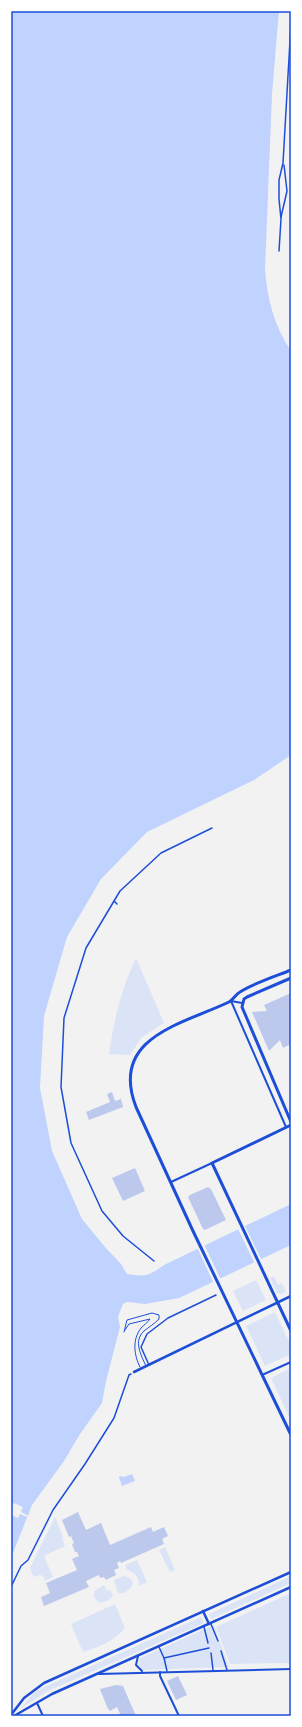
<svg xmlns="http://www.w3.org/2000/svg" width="302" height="1727" viewBox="0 0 302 1727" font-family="'Playfair Display',serif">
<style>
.green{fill:#dbe4f7}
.water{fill:#bfd3fe}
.pier{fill:#f2f2f2}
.building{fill:#bdc9ec}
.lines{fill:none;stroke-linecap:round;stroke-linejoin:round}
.service{stroke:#1d4ed8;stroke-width:1}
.pedestrian{stroke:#1d4ed8;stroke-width:1.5}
.minor{stroke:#1d4ed8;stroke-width:2}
.tertiary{stroke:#1d4ed8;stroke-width:2.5}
.secondary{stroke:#1d4ed8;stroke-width:2.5}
.primary{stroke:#1d4ed8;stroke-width:3}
.neatline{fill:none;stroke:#1d4ed8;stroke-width:1.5}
</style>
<rect width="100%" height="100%" fill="#f2f2f2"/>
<g class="green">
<path d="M136 958 164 1023 142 1037 130 1055 109 1054C114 1020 121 989 136 958Z"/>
<path d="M274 1276 278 1285 282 1283 286 1292 281 1294 277 1293 270 1278Z"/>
<path d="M256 1280 266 1300 243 1311 233 1291Z"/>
<path d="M275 1312 291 1346V1354L265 1366 246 1326Z"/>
<path d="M291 1368V1421L271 1378Z"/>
<path d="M55 1517 63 1537 62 1538 65 1546 44 1556 53 1577 45 1581 43 1576 40 1575 34 1577 30 1568Z"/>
<path d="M165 1547 175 1570 170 1572 159 1550Z"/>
<path d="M137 1560 147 1582 139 1586C139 1578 135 1572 127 1570L125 1565Z"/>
<path d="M123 1576 130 1578 133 1582 132 1587 124 1593H118L114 1580Z"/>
<path d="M291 1576V1583L211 1619 209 1614Z"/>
<path d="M104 1585 107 1591 110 1590 113 1596 107 1601 99 1603 94 1597V1591Z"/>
<path d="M291 1593V1663L230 1664 216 1627Z"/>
<path d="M115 1604 125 1628C115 1641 98 1647 83 1652L71 1624Z"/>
<path d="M201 1617 204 1623 50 1690 21 1708 33 1694 42 1688Z"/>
<path d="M214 1625 229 1667 143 1670C139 1667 138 1662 140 1658Z"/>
</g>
<g class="water">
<path d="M11 11H279L272 94 265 269C267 298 274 326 291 351V755L254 780 147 832 101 879 67 937 44 1016 40 1088 52 1151 82 1219 105 1247 121 1264 127 1274C145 1277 149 1276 164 1265L291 1204V1245L179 1298 145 1304 127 1302 123 1304 118 1317 120 1327 106 1381 102 1403 80 1434 64 1461 32 1505 11 1558Z"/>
<path d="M132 1474 135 1481 122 1486 119 1477 120 1476 124 1477Z"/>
</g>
<g class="pier">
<path d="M244 1224 262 1261 255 1264 237 1227Z"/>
<path d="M204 1244 221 1280 214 1284 197 1247Z"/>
<path d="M14 1503 23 1507 21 1512 27 1515V1517L20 1514 18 1518 11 1515V1509Z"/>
</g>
<g class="building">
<path d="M291 993V1044L283 1048 280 1040 269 1051 252 1012 267 1011 264 1005Z"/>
<path d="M112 1092 115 1101 121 1099 123 1107 89 1120 86 1112 110 1102 107 1094Z"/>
<path d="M135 1168 145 1191 123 1201 112 1178Z"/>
<path d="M208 1187 211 1189 226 1220 205 1230 203 1229 188 1197 190 1195Z"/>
<path d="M78 1512 86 1530 101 1523 110 1545 151 1527 153 1532 164 1527 168 1536 162 1539 164 1544 121 1563 120 1561 117 1563 119 1568 114 1570 116 1575 106 1580 104 1577 100 1578 99 1575 86 1581 89 1587 44 1606 41 1597 50 1593 46 1583 77 1570 72 1559 79 1556 77 1552H75L72 1544 74 1543 71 1536 69 1537 62 1520Z"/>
<path d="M178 1676 187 1695 176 1700 167 1681Z"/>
<path d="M116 1685 123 1686 136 1716H121L117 1707 110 1711 108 1709 100 1689Z"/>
</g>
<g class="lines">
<g class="service">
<path d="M125 1330 129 1324 150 1319C147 1323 144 1325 141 1328 132 1340 134 1355 140 1367"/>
<path d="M124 1332 127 1320 152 1313 159 1315V1319C154 1324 149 1327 144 1331 133 1341 141 1355 146 1366"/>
</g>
<g class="pedestrian">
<path d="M281 217 287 191 284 165"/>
<path d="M279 251 281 219 279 199V180L283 163 291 23"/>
<path d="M114 901 117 904"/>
<path d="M154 1261 123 1236 102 1211 71 1143 61 1087 64 1018 86 948 120 891 161 853 212 828"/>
<path d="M149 1365 141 1347 147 1334 168 1318 216 1295"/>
<path d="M11 1587 21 1566 28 1560 53 1510 85 1464 114 1418 129 1375 131 1374"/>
<path d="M211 1624 218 1641"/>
<path d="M204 1627 208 1643"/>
<path d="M159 1647 164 1658 167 1671"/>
<path d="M221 1651 227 1670"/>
<path d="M211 1653 213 1670"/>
<path d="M164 1658 209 1648"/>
</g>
<g class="minor">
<path d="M291 269V264"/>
<path d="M231 1001 286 1127"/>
<path d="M231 1001 242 1003"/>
<path d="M171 1182 212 1163"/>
<path d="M262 1375 291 1362"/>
<path d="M138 1656 136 1665 142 1671"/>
<path d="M160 1672V1676L179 1716"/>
<path d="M99 1674 291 1669"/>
<path d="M37 1703 43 1716"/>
</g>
<path class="tertiary" d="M134 1372 291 1296"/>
<g class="secondary">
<path d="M203 1611 209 1624"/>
<path d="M11 1715 24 1698 44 1683 291 1572"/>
<path d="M14 1716 52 1694 291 1587"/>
</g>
<g class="primary">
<path d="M291 970C276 976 254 983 240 992 236 994 234 999 229 1002 183 1024 109 1037 136 1107L193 1231 291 1435"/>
<path d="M291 978 247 997 244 999 242 1007 291 1122"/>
<path d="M291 1125 212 1163 291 1331"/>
</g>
</g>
<rect width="302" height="1727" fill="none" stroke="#ffffff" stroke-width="24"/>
<rect x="12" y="12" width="278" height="1703" class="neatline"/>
</svg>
